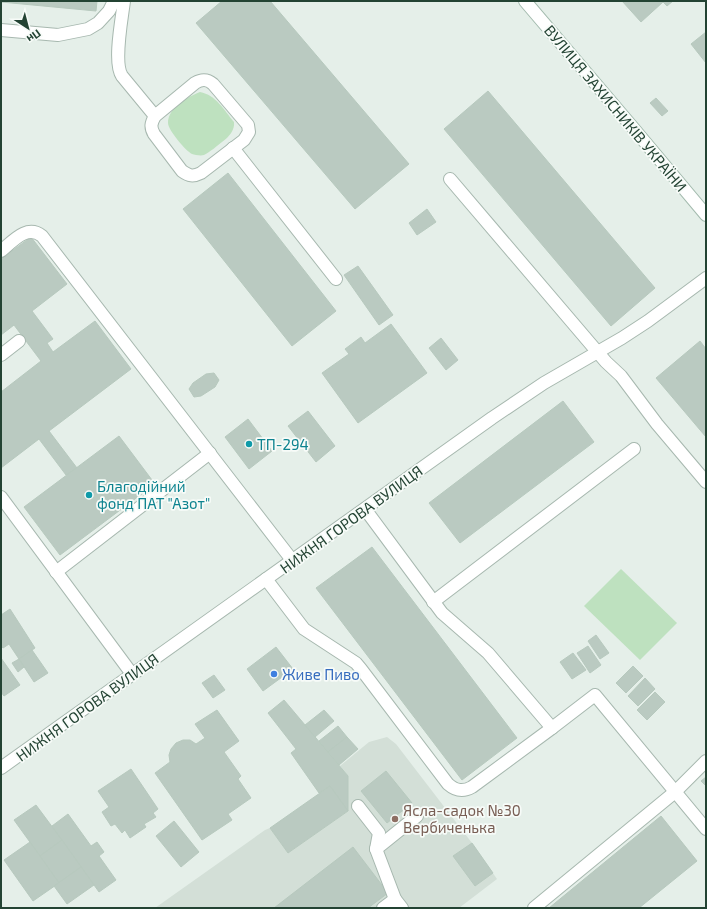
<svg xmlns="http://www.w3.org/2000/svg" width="707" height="909" viewBox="0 0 707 909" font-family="'Exo 2',sans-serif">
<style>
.built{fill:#d3dfd7}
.green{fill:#bee1bf}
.building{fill:#bacac1;stroke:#b7c9be}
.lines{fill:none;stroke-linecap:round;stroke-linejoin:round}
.service-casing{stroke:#a7b8af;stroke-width:14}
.minor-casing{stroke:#a7b8af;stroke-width:14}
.secondary-casing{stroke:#a3bbae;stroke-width:14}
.service{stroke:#fff;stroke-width:12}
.minor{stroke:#fff;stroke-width:12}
.secondary{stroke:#fff;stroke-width:12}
.culture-dot{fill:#0f9aa8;stroke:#f7fbf8;stroke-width:1.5}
.shop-dot{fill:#3f7fe0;stroke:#f7fbf8;stroke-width:1.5}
.education-dot{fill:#8d6e63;stroke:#f7fbf8;stroke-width:1.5}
.labels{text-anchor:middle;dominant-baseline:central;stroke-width:3.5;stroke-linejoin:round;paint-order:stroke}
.street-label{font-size:15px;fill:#234333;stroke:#f7fbf8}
.culture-label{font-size:15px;fill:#0d838f;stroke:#f7fbf8;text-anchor:start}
.shop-label{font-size:15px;fill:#366cbe;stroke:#f7fbf8;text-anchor:start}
.education-label{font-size:15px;fill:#785e54;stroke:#f7fbf8;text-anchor:start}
</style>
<rect width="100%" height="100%" fill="#e5efe9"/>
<path class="built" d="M387 737 396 744 472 843 497 879 459 908H155L265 830 270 828 288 853 348 811V776L340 766 369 742Z"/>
<g class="green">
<path d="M200 92C216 95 224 110 234 122 235 130 229 137 222 142 217 146 210 152 204 155 201 156 195 155 192 154 186 151 168 130 168 123 168 108 187 97 200 92Z"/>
<path d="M621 569 677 623 640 660 584 606Z"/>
</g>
<g class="building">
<path d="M1 1H97L96 11 1 2Z"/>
<path d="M222 1H270L409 164 355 209 196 23Z"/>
<path d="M622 1H673L667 6 663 2 641 22Z"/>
<path d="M706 32V63L691 44Z"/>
<path d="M488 91 655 288 611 326 444 129Z"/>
<path d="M656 98 668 111 662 116 650 103Z"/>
<path d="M228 173 336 311 292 346 183 209Z"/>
<path d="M427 209 436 222 417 235 409 223Z"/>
<path d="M31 237 67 284 32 311 53 339 47 343 53 352 95 321 131 369 49 431 77 468 66 475 39 439 1 468V392L41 361 14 325 1 335V259Z"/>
<path d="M358 266 393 315 379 325 344 275Z"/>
<path d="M391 324 427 373 358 423 322 373 349 354 345 349 361 337 365 343Z"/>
<path d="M441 338 458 360 446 370 429 348Z"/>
<path d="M700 341 706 349V437L656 378Z"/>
<path d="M214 373 219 380 215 387 201 396 194 397 189 389 193 383 206 374Z"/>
<path d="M563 401 594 442 460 543 429 503Z"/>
<path d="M308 411 335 446 316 462 288 426Z"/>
<path d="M248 419 272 451 249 469 225 437Z"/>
<path d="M119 436 155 484 60 555 24 507Z"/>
<path d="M372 547 517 738 462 780 316 588Z"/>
<path d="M10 609 35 648 19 659 9 644 3 648 1 646V615Z"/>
<path d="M596 635 609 653 600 659 588 641Z"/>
<path d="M588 646 601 665 590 673 577 653Z"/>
<path d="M276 647 293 669 263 691 247 669Z"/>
<path d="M32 650 48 673 34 682 19 659Z"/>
<path d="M573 653 586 670 572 679 560 662Z"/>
<path d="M1 658 20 685 4 696 1 692Z"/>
<path d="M19 659 24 667 18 672 12 663Z"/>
<path d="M633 666 643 676 626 693 616 683Z"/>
<path d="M214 675 225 690 213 698 202 683Z"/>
<path d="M645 678 655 689 638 706 628 696Z"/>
<path d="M655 692 665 702 647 720 637 710Z"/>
<path d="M284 700 348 776V811L330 786 319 793 291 753 296 749 268 713Z"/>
<path d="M217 710 239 741 224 752 241 776 238 779 251 798 228 814 232 820 202 840 155 773 170 762 169 755 171 749 176 743 183 740H190L196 744 205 738 195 724Z"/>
<path d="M324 710 334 721 315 737 305 725Z"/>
<path d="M338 726 347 737 328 752 319 741Z"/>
<path d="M347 737 358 749 339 765 328 752Z"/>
<path d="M131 769 158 809 153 813 156 817 144 824 146 827 130 838 125 830 122 833 115 824 111 826 102 812 109 807 98 791Z"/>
<path d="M386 771 412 803 387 823 361 791Z"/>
<path d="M706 777V786L701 781Z"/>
<path d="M330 786 348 811 288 853 270 828Z"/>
<path d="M36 805 62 840 40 856 14 820Z"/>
<path d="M68 814 91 846 97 842 104 852 99 856 116 880 99 892 52 826Z"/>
<path d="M661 816 697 861 639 908H549Z"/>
<path d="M174 821 199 852 181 867 156 836Z"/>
<path d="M62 840 81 867 59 883 40 856Z"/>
<path d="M30 842 59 883 33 901 4 860Z"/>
<path d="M472 843 493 873 475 886 453 856Z"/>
<path d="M353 847 388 893 368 908H274Z"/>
<path d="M81 867 94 885 67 904 54 886Z"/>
</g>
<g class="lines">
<defs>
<g id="service">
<path d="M124 1C122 18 113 63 122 76L155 116C151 123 150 127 154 134L182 171C189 176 193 177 201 173L244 140 249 132 248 125 213 84C207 79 202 79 195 83L155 116"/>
<path d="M1 30 58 35 88 29 98 23 109 11 114 1"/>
<path d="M233 148 336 279"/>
<path d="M450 179 606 362 621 376 657 424 706 482"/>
<path d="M1 251C13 241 27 224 42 236L292 560"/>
<path d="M1 355 19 341"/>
<path d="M1 497 132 674"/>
<path d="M365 509 442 613 488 653 552 728 595 695 706 829"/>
<path d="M56 572 210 453"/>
<path d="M266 579 304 629 356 663 361 669 448 784C456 791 463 792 472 787L552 728"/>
<path d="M433 602 634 449"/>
<path d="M358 806 379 833 376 849 395 899"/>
<path d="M376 849 417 816"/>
<path d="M383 908 395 899 402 908"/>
<path d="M534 908 675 792 706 761"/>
</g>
<path id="minor" d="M1 768 492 418 544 383 622 338 648 321 706 278"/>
<path id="secondary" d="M525 1 634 129 706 215"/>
</defs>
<use href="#service" class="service-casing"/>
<use href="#minor" class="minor-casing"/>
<use href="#secondary" class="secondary-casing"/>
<use href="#service" class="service"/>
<use href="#minor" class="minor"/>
<use href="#secondary" class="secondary"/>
</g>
<g class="culture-dot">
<circle cx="249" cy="444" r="4"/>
<circle cx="89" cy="495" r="4"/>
</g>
<circle class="shop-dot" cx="274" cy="674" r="4"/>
<circle class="education-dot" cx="395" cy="819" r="4"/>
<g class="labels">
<g class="street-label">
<text transform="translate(616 108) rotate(50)">ВУЛИЦЯ ЗАХИСНИКІВ УКРАЇНИ</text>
<text transform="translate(351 519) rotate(-36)">НИЖНЯ ГОРОВА ВУЛИЦЯ</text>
<text transform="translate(87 707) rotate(-36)">НИЖНЯ ГОРОВА ВУЛИЦЯ</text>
</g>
<g class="culture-label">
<text x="257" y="444">ТП-294</text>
<text x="97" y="486">Благодійний<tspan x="97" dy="17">фонд ПАТ "Азот"</tspan></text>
</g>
<g class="shop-label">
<text x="282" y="674">Живе Пиво</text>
</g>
<g class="education-label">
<text x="403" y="810">Ясла-садок №30<tspan x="403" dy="17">Вербиченька</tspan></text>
</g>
</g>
<rect width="707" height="909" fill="none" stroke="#234333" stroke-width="4"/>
<g transform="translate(28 28) rotate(144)" stroke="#f7fbf8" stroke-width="3" paint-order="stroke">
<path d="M0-3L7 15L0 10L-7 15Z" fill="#234333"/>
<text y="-6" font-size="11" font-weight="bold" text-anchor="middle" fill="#234333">Пн</text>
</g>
</svg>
